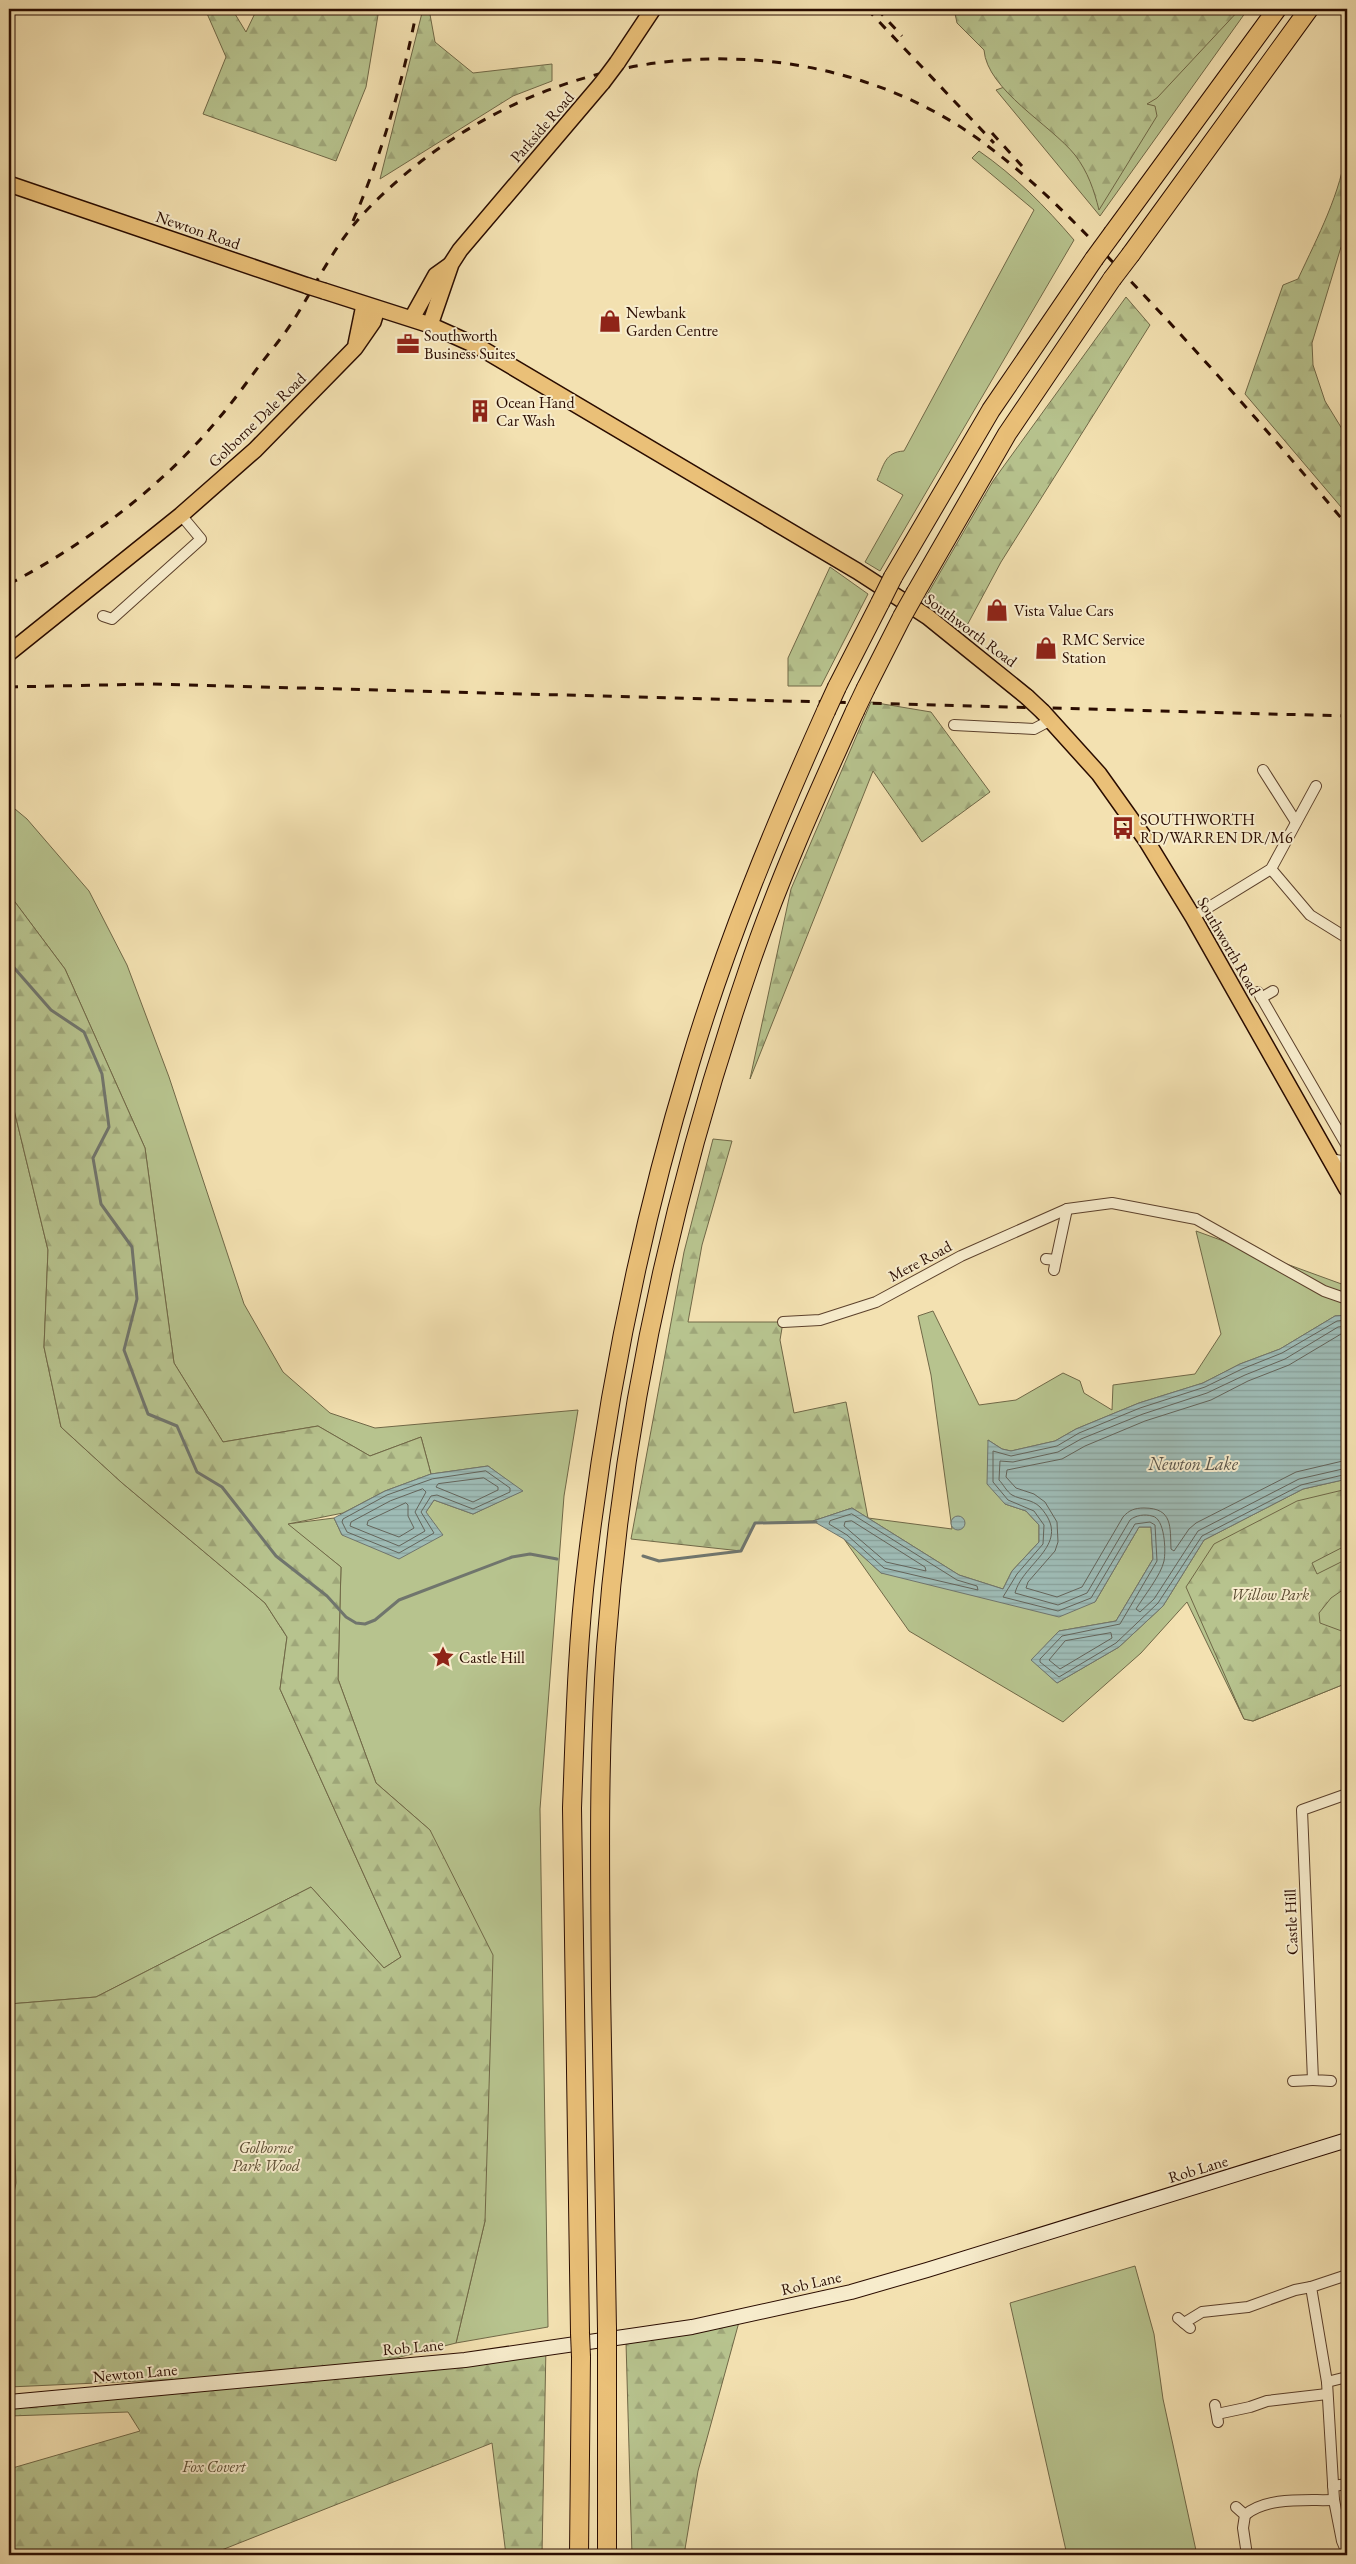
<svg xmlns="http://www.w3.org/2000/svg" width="1356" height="2564" viewBox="0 0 1356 2564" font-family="'EB Garamond',serif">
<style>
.green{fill:#b7c38e;stroke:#706847}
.forest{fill:url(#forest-firs);stroke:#706847}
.water{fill:url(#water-rules);stroke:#70756d}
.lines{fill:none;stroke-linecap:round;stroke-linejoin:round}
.shore{stroke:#64645a;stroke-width:1}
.stream{stroke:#70756d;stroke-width:3}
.street-casing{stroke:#5c412c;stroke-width:12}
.secondary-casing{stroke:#2a0c00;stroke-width:16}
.primary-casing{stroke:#2a0c00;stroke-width:18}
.highway-casing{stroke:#2a0c00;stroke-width:20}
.street{stroke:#f7eccc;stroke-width:10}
.secondary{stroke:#f7eccc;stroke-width:14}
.primary{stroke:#eac078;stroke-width:15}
.highway{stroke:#eac078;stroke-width:18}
.rail{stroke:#2a0c00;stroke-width:3;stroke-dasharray:9 9;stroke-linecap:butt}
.primary-bridge-casing{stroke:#2a0c00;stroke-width:18;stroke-linecap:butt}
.highway-bridge-casing{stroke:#2a0c00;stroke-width:20;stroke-linecap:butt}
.primary-bridge{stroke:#eac078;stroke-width:15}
.highway-bridge{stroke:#eac078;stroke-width:18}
.labels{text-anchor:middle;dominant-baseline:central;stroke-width:4;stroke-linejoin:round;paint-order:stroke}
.street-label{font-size:16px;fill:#2a0c00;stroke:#f7eccc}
.poi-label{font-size:16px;fill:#2a0c00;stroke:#f7eccc;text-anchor:start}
.park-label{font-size:16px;font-style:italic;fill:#5b4c32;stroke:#f7eccc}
.water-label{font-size:18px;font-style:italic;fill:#585248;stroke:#f7eccc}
</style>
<defs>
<pattern id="forest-firs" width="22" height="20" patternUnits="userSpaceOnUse" patternTransform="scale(1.25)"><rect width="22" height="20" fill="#b7c38e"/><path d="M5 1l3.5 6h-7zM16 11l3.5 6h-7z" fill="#9ea679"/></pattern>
<pattern id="water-rules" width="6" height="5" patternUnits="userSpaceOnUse" patternTransform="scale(1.25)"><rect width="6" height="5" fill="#9ebbb5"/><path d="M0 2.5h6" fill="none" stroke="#88a09a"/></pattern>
</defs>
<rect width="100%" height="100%" fill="#f3e1b1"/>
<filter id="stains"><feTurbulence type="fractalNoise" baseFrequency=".004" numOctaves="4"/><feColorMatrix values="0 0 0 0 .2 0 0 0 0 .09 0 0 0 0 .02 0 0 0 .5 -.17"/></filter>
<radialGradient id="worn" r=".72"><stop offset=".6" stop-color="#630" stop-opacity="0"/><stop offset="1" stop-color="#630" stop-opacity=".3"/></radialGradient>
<g class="green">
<path d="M1220 9H1248L1100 216 996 90Z"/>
<path d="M979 151C1015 176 1045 206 1074 240L880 571 865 562 903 495 877 480C884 465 885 452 904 451L1034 210 972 158Z"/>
<path d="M9 804 27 819 89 891 127 965 169 1077 244 1304 283 1372 330 1413 375 1428 578 1410 564 1496 540 1809 548 2327 456 2343 485 2221 430 1830 376 1783 338 1679 341 1567 287 1524 334 1518 342 1535 426 1512 434 1500 473 1514 522 1491 488 1466 431 1474 421 1437 370 1456 318 1426 223 1442 174 1363 145 1148 65 969 9 894Z"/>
<path d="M9 1089 48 1250 44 1347 61 1427 121 1482 265 1603 287 1637 280 1689 401 1957 384 1968 311 1887 96 1997 9 2004 16 2183 9 2217Z"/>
<path d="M1196 1231 1347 1286V1315L1335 1316 1280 1349 1240 1364 1203 1383 1139 1403 1076 1429 1055 1441 1011 1451 1002 1449 988 1440 1005 1504 1026 1511 1039 1525V1542L1012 1571 1003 1589 959 1575 868 1518 952 1529 931 1375 918 1316 933 1311 979 1405 1016 1400 1063 1373 1080 1381 1084 1393 1112 1410 1113 1385 1195 1374 1221 1334Z"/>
<path d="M1347 1479V1683L1253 1721 1244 1719 1187 1602 1141 1653 1063 1722 909 1631 844 1539 881 1573 1095 1602 1139 1527H1151L1153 1559 1116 1621 1059 1631 1032 1660 1057 1683 1119 1647 1163 1606 1204 1540 1303 1489Z"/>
<path d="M1135 2266 1154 2334 1163 2399 1197 2555H1067L1010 2303Z"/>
</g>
<g class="forest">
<path d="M205 9H232L246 32 257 9H379L366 87 336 161 203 114 226 57Z"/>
<path d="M423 9H429L435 42 473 73 552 64V81L513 96 380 179Z"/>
<path d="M954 9H1240L1157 98 1147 104 1155 106 1157 116 1099 210C1094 190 1088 172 1075 155 1051 125 987 90 984 50L957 23Z"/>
<path d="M1347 146V239L1346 237 1341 247 1312 343 1313 365 1325 401 1347 437V514L1245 394 1283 285 1298 279C1318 236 1341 193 1347 146Z"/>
<path d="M1126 297 1150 325 1001 562 964 631 923 602 993 481Z"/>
<path d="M830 567 868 594 821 686H788V658Z"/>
<path d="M871 702 931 712 990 792 922 842 873 771 750 1079 791 889Z"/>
<path d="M9 894 65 969 145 1148 174 1363 223 1442 318 1426 370 1456 421 1437 431 1474 385 1491 343 1513 288 1524 341 1567 338 1679 376 1783 430 1830 493 1955 485 2221 456 2343 348 2370 546 2345 542 2555H506L492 2443 209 2555H9V2469L140 2431 128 2412 9 2416V2404L316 2373 9 2387V2217L16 2183 9 2004 96 1997 311 1887 384 1968 401 1957 280 1689 287 1637 265 1603 121 1482 61 1427 44 1347 48 1250 9 1089Z"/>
<path d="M713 1139 732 1141 702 1245 688 1322H783L780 1340 794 1413 846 1402 868 1518 852 1508 813 1521 755 1523 741 1551 631 1539 684 1252Z"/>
<path d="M1347 1489V1551L1345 1546 1312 1563 1317 1574 1347 1559V1587L1331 1598 1319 1613 1320 1623 1347 1633V1683L1253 1721 1244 1719 1186 1587 1214 1544 1297 1501Z"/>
<path d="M739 2322 698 2471 684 2555H632L626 2342Z"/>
</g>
<g class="water">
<path d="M1347 1315V1479L1303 1489 1204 1540 1163 1606 1119 1647 1057 1683 1031 1660 1059 1631 1116 1621 1153 1559 1151 1527H1139L1095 1602 1059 1617 881 1573 844 1539 813 1521 852 1508 959 1575 1003 1589 1012 1571 1039 1542V1525L1026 1511 1005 1504 987 1484 988 1440 1002 1449 1011 1451 1055 1441 1076 1429 1139 1403 1203 1383 1240 1364 1280 1349 1335 1316Z"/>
<path d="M488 1466 523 1491 473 1514 434 1500 426 1512 443 1535 399 1559 342 1535 334 1518 385 1491 431 1474Z"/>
<circle cx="958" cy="1523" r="7"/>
</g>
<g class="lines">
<g class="shore">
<path d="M1347 1320 1337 1321 1282 1353 1242 1369 1205 1387 1140 1408 1079 1433 1057 1446 1011 1456 993 1451V1482L1008 1500 1034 1511 1044 1525 1043 1544 1017 1574 1003 1597 1058 1611 1091 1598 1135 1524 1150 1522 1155 1525 1157 1561 1120 1624 1062 1636 1040 1659V1662L1059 1677 1116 1643 1158 1603 1202 1536 1301 1485 1347 1474"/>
<path d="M1347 1326 1338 1327 1285 1359 1245 1375 1207 1393 1143 1414 1081 1439 1058 1452 1013 1462 1000 1461 999 1480C1003 1484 1007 1492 1012 1495 1021 1500 1032 1499 1040 1507 1074 1544 1023 1562 1015 1593L1058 1605 1087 1593 1130 1520C1136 1515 1145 1514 1152 1516 1165 1518 1166 1551 1164 1561 1161 1575 1144 1596 1136 1609L1140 1612 1154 1599 1198 1531 1299 1479 1347 1468"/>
<path d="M1347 1334H1341L1289 1365 1248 1381 1211 1400 1145 1421 1085 1446 1062 1459 1007 1470 1006 1477 1016 1488 1034 1494 1045 1502 1057 1522 1058 1542 1055 1551 1028 1582 1026 1588 1057 1597 1082 1587 1123 1517C1129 1510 1135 1508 1144 1508 1173 1508 1170 1527 1171 1549L1174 1551 1189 1529 1196 1523 1296 1472 1347 1460"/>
<path d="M486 1471 510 1488V1492L473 1509 437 1495 431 1496 421 1512 434 1533 399 1553 347 1532 342 1522 343 1519 387 1495 432 1479Z"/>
<path d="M484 1478 498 1487V1490L473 1502 436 1487 438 1484Z"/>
<path d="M423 1489 426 1492 415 1512 425 1531 399 1546 350 1526 351 1522 390 1501Z"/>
<path d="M406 1503 408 1505V1516L414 1528 399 1537 367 1525 368 1521Z"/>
<path d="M852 1514 957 1580 977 1586 978 1590 884 1568 847 1535 829 1524 830 1521Z"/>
<path d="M852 1521 925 1567 926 1571 886 1562 844 1526 845 1522Z"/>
<path d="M1111 1633 1112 1638 1060 1669 1049 1660 1065 1641Z"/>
</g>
<g class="stream">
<path d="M9 962 51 1010 84 1032 102 1074 109 1127 93 1158 101 1204 132 1247 137 1299 124 1350 148 1414 177 1426 197 1472 222 1487 276 1556 327 1596 346 1617 356 1623 365 1624 375 1620 399 1600 512 1557 530 1554 557 1559"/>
<path d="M643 1556 659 1561 741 1551 755 1523 816 1522"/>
</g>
<defs>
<g id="street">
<path d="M103 616 112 619 201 539 181 515"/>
<path d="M954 725 1034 729 1051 720"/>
<path d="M1263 770 1296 822"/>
<path d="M1271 869 1310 915 1347 938"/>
<path d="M1193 917 1271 869 1316 786"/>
<path d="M1258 992 1347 1146"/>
<path d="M1261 998 1273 991"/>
<path d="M1330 1159 1347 1162"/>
<path d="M1046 1259 1056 1260 1054 1270"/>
<path d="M1056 1260 1067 1209"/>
<path d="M783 1322 820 1320 876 1302 961 1256 1067 1209 1112 1203 1196 1219 1324 1291 1347 1299"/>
<path d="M1293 2081 1313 2080"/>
<path d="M1331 2081 1313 2080 1302 1810 1347 1794"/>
<path d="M1347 2275 1311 2287 1327 2382 1334 2500 1342 2541 1347 2553"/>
<path d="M1178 2318 1190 2328"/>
<path d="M1184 2323 1202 2312 1248 2307 1295 2290 1311 2287"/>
<path d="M1327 2382 1347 2377"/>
<path d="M1215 2405 1218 2422"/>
<path d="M1217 2414 1250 2407 1267 2401 1327 2394"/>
<path d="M1333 2486 1347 2484"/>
<path d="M1236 2507 1245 2515 1243 2528 1247 2555"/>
<path d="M1245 2515C1268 2496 1307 2501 1334 2500"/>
</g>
<path id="secondary" d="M9 2402 465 2360 692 2327 851 2292 927 2270 1347 2140"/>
<g id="primary">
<path d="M617 63 653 9"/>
<path d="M9 184 308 286"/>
<path d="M324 291 430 325 479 347 857 571 928 617 1027 697"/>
<path d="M412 318 436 275 450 265"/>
<path d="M430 325 451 264 460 250 602 83"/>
<path d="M356 344 364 305"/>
<path d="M9 653 181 515 255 450 355 348 373 322 377 309"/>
<path d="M1043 712 1099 774 1146 840 1193 917 1347 1189"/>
</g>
<g id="highway">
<path d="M1113 233 1277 9"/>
<path d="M1131 254 1309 9"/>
<path d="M893 577 991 410 1094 259"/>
<path d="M916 592 1007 434 1112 279"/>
<path d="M837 687 880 603"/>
<path d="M866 688 902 617"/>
<path d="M607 2329C605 2215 603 2102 601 1988 600 1874 598 1761 606 1647 623 1417 673 1190 747 973 777 883 816 797 855 711"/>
<path d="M580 2333 572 1808C575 1727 577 1644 587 1563 607 1395 640 1229 689 1067 725 945 774 827 826 711"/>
<path d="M607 2353V2555"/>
<path d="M579 2555 581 2357"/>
</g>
</defs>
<use href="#street" class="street-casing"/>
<use href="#secondary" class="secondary-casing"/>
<use href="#primary" class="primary-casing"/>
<use href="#highway" class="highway-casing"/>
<use href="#street" class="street"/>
<use href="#secondary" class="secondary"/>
<use href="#primary" class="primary"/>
<use href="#highway" class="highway"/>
<g class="rail">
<path d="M867 9 994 143"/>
<path d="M877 9 902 36"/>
<path d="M992 133 1022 166"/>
<path d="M353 221C382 154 403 81 417 9"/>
<path d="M9 584C86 544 163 486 219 418 232 403 244 386 256 370 268 354 282 338 293 321 316 285 334 245 364 213 434 139 527 87 626 68 751 43 888 69 989 147 1045 189 1092 240 1140 291 1212 367 1280 445 1347 525"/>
<path d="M9 687 152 684 1347 716"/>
</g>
<defs>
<g id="primary-bridge">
<path d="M602 83 617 63"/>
<path d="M308 286 324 291"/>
<path d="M1027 697 1043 712"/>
</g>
<g id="highway-bridge">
<path d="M1094 259 1113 233"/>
<path d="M1112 279 1131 254"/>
<path d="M880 603 893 577"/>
<path d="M902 617 916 592"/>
<path d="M826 711 837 687"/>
<path d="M855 711 866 688"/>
<path d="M580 2333 581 2357"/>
<path d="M607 2353V2329"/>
</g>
</defs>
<use href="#primary-bridge" class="primary-bridge-casing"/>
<use href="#highway-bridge" class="highway-bridge-casing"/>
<use href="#primary-bridge" class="primary-bridge"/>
<use href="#highway-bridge" class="highway-bridge"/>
</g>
<defs>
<symbol id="shop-bare" viewBox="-9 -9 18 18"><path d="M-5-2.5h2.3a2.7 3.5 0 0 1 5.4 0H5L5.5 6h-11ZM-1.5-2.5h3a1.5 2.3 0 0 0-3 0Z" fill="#8f2418" stroke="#f7eccc" stroke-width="2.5" paint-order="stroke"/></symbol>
<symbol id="office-bare" viewBox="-9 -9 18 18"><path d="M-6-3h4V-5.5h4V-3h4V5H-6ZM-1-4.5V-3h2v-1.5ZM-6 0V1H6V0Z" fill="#8f2418" stroke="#f7eccc" stroke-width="2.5" paint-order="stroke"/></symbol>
<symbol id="building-bare" viewBox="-9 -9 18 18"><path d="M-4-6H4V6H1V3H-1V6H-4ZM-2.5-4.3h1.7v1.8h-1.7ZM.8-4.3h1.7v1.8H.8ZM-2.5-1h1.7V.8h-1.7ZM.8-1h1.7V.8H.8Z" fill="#8f2418" stroke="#f7eccc" stroke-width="2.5" paint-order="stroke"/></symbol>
<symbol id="bus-bare" viewBox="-9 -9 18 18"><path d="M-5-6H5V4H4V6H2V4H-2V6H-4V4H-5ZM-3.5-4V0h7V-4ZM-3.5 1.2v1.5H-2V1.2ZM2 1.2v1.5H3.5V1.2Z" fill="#8f2418" stroke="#f7eccc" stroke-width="2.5" paint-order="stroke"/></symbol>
<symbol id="sight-bare" viewBox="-9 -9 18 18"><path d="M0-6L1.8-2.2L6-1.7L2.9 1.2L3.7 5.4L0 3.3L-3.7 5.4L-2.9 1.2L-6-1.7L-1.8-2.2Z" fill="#8f2418" stroke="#f7eccc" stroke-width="2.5" paint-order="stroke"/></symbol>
</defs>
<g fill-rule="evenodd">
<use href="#shop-bare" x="594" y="305" width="32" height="32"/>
<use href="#office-bare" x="392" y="328" width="32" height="32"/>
<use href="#building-bare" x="464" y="395" width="32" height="32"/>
<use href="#shop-bare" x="981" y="594" width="32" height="32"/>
<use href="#shop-bare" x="1030" y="632" width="32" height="32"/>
<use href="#bus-bare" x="1107" y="812" width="32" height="32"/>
<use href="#sight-bare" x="427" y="1641" width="32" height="32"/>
</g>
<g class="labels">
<g class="street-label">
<text transform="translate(542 127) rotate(-49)">Parkside Road</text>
<text transform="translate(198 230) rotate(19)">Newton Road</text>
<text transform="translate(257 420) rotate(-44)">Golborne Dale Road</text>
<text transform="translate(971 630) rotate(37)">Southworth Road</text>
<text transform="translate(1229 946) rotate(60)">Southworth Road</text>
<text transform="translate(920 1261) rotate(-28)">Mere Road</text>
<text transform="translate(1291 1922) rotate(-92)">Castle Hill</text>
<text transform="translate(1198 2169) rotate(-17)">Rob Lane</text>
<text transform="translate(811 2283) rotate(-13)">Rob Lane</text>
<text transform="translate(413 2347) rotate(-5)">Rob Lane</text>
<text transform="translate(135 2373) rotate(-5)">Newton Lane</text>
</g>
<g class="poi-label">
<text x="626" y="312">Newbank<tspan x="626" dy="18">Garden Centre</tspan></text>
<text x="424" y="335">Southworth<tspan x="424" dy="18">Business Suites</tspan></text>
<text x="496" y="402">Ocean Hand<tspan x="496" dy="18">Car Wash</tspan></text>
<text x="1014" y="610">Vista Value Cars</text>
<text x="1062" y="639">RMC Service<tspan x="1062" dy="18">Station</tspan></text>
<text x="1140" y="819">SOUTHWORTH<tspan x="1140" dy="18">RD/WARREN DR/M6</tspan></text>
<text x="459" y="1657">Castle Hill</text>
</g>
<g class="park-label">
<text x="1270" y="1594">Willow Park</text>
<text x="266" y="2147">Golborne<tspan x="266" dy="18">Park Wood</tspan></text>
<text x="214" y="2466">Fox Covert</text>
</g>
<g class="water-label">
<text x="1193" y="1463">Newton Lake</text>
</g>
</g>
<rect width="1356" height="2564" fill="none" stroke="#f3e1b1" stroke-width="30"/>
<rect x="10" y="10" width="1336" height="2544" fill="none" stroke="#2a0c00" stroke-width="2.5"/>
<rect x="15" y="15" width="1326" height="2534" fill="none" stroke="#2a0c00"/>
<rect width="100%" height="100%" filter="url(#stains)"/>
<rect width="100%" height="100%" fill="url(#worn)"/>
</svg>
